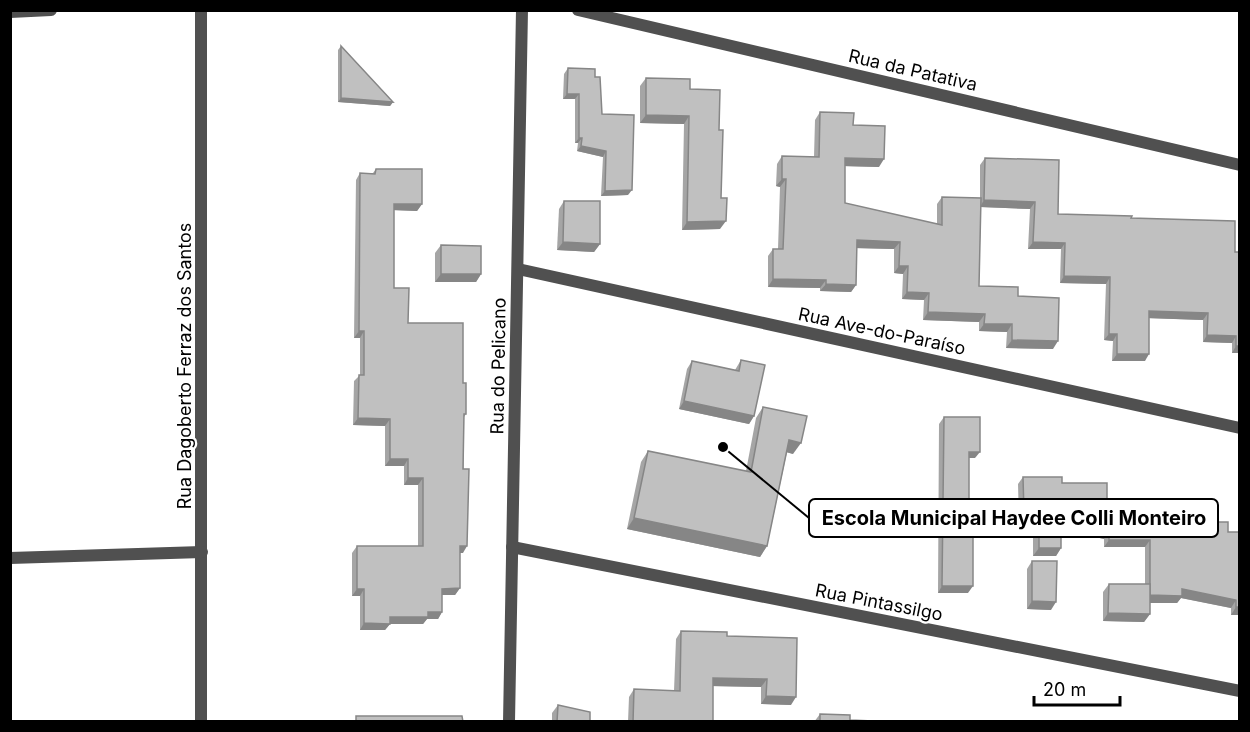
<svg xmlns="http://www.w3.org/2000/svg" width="1250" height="732" viewBox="0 0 1250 732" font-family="Inter,sans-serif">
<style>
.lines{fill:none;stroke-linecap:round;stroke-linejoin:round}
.street{stroke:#505050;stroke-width:12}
.wall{fill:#a5a5a5}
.shaded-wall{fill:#868686}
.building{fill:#c0c0c0;stroke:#868686;stroke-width:1.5}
.labels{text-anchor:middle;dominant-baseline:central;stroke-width:4.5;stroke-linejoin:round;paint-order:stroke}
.street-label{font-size:18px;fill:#000;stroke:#fff}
.leader{fill:none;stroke:#000;stroke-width:2}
.callout-dot{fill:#000;stroke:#fff;stroke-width:2}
.callout{fill:#fff;stroke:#000;stroke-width:2}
.callout-label{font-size:20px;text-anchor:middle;font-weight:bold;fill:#000}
</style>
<rect width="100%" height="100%" fill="#fff"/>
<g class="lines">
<g class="street">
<path d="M201 10V722"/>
<path d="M578 10 1240 165"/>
<path d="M10 12 51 10"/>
<path d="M518 269 1240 428"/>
<path d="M512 547 1240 691"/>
<path d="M10 558 202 552"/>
<path d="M509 722 522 10"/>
</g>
</g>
<g class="wall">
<path d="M341 46 393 102 390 106 338 102V50Z"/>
<path d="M568 68 595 77 602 114 628 195 601 196 603 157 577 151 578 143H575V99H563L564 74Z"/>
<path d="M646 78 690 89 719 130 720 229 682 230 684 124 640 123V86Z"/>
<path d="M820 112 853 125 879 167 845 166V203L937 224V204L942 197 980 198V165L985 158 1058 214 1131 218 1235 252 1239 353H1232V343L1203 342V320L1149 318 1145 361H1112L1113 341 1104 340 1106 284 1060 283 1061 249H1028L1030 209 981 207 979 286 1018 296 1053 349 1006 348 1007 332 979 331V322L923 320 924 300 902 299 903 274 894 273V249L857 248 856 285 851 292 820 291V288L768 287V256L773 249H778L780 187 776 186 777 164 782 156 814 157 815 120Z"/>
<path d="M376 169 422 204 417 211 394 210V288L408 323 463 383 466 414 464 417 463 553H460V588L455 595H442V612L438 619H427L423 624H390L385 630H360V596H352V553L357 546H418V485H404V466H385V426L353 425 354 381 360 375V338H354L356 180 360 173H373Z"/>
<path d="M564 201 600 244 594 252 557 250 559 209Z"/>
<path d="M441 245 481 274 476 282H435V253Z"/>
<path d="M741 360 754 416 749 424 679 409 687 369 692 361 735 370Z"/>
<path d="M763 407 793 454 787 452 767 546 760 557 627 529 641 462 648 451 746 471 756 418Z"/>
<path d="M944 417 975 458H969L968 593H938L939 424Z"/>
<path d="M1023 477 1062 483 1107 501 1128 511 1204 522 1228 532 1239 615H1231V608L1181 598 1177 603H1150V614L1144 622 1103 621V592L1109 584H1145V547H1104V539L1061 529V548L1056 556H1033V524L1019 521 1018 484Z"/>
<path d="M1032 561 1051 610 1027 609V569Z"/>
<path d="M681 631 727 636 791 705 761 704V687L713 686V722H628L629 697 634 689 674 691 676 639Z"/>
<path d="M558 705 590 722H552V713Z"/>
<path d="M820 714 850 720 897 722H814Z"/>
</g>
<g class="shaded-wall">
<path d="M567 94H579L575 99H563Z"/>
<path d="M341 98 393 102 390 106 338 102Z"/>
<path d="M646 115 689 116 684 124 640 123Z"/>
<path d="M579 138H582L578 143H575Z"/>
<path d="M581 146 606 151 603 157 577 151Z"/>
<path d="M845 158 884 159 879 167 840 166Z"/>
<path d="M782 179H786L780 187 776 186Z"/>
<path d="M632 190 628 195 601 196 605 191Z"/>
<path d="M984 200 1035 202 1030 209 980 207Z"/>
<path d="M394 204H422L417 211 390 210Z"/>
<path d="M726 221 720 229 682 230 687 222Z"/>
<path d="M857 240 900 242 894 249 852 248Z"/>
<path d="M563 242 600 244 594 252 557 250Z"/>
<path d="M1033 242 1065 243 1061 249H1028Z"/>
<path d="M899 266H908L903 274 894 273Z"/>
<path d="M441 274H481L476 282H435Z"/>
<path d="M1064 276 1110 277 1106 284 1060 283Z"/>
<path d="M773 279 826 280 820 288 768 287Z"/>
<path d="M826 284 856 285 851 292 820 291Z"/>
<path d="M907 292 929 293 924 300 902 299Z"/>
<path d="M1149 311 1208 313 1203 320 1144 318Z"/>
<path d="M928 312 985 314 979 322 923 320Z"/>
<path d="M984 324H1012L1007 332 979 331Z"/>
<path d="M359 331H364L360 338H354Z"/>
<path d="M1109 334H1117L1113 341 1104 340Z"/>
<path d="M1207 335 1236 336 1232 343 1203 342Z"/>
<path d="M1012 340 1058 341 1053 349 1006 348Z"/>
<path d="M1236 346H1239V353H1232Z"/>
<path d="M1117 354H1149L1145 361H1112Z"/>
<path d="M684 401 754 416 749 424 679 409Z"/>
<path d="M358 418 390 419 385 426 353 425Z"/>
<path d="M789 440 801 443 793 454 782 451Z"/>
<path d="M969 452H980L975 458H964Z"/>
<path d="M390 459H408L404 466H385Z"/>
<path d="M408 478H423L418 485H404Z"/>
<path d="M1024 513 1039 516 1033 524 1019 521Z"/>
<path d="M634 518 767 546 760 557 627 529Z"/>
<path d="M1061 520 1109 531 1104 539 1056 528Z"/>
<path d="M1109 540H1150L1145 547H1104Z"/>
<path d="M460 546H467L463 553H455Z"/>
<path d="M1039 548H1061L1056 556H1033Z"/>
<path d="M942 586H973L968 593H938Z"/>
<path d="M460 588 455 595H438L442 589Z"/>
<path d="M357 589H364L360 596H352Z"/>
<path d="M1182 589 1236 600 1231 608 1181 598 1177 603H1145L1150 595Z"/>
<path d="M1032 601 1056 602 1051 610 1027 609Z"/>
<path d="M1236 607H1239V615H1231Z"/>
<path d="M428 612H442L438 619H427L423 624H390L385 630H360L364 623 390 617Z"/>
<path d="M1108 613 1150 614 1144 622 1103 621Z"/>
<path d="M713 678 767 679 761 687 708 686Z"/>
<path d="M766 696 796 697 791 705 761 704Z"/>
</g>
<g class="building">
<path d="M341 46 393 102 341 98Z"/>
<path d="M568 68 595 69V77H600L602 114 634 115 632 190 605 191 606 151 581 146 582 138H579V94H567Z"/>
<path d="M646 78 690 79V89L720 90 719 130H723L721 198H727L726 221 687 222 689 116 646 115Z"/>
<path d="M820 112 854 113 853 125 885 126 884 159 845 158V203L942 225V197L981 198 979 286 1018 287V296L1059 298 1058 341 1012 340V324H984L985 314 928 312 929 293 907 292 908 266H899L900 242 857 240 856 285 826 284V280L773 279V249H783L786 179H782V156L819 157Z"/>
<path d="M985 158 1059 160 1058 214 1132 216 1131 218 1235 221V252H1239V346H1236V336L1207 335 1208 313 1149 311V354H1117V334H1109L1110 277 1064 276 1065 243 1033 242 1035 202 984 200Z"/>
<path d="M376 169H422V204H394V288H409L408 323H463V383H466V414H464L463 469H469L467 546H460V588L442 589V612H428V617H390V624L364 623V589H357V546H423V478H408V459H390V419L358 418 359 375H364V331H359L360 173 375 174Z"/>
<path d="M564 201H600V244L563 242Z"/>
<path d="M441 245 481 246V274H441Z"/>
<path d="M741 360 765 365 754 416 684 401 692 361 739 371Z"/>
<path d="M763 407 807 416 801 443 789 440 767 546 634 518 648 451 751 472Z"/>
<path d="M944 417H980V452H969V500H973V586H942Z"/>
<path d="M1023 477H1062V483H1107V501H1124L1128 511H1205L1204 522H1228V532H1239V607H1236V600L1182 589V596L1150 595V540H1109V531L1061 520V548H1039V516L1024 513Z"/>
<path d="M1032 561H1057L1056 602 1032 601Z"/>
<path d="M1109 584H1150V614L1108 613Z"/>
<path d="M681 631 727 632V636L797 638 796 697 766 696 767 679 713 678V722H633L634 689 680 691Z"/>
<path d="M558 705 590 712V722H557Z"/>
<path d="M820 714 850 715V720L897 722H820Z"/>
<path d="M356 716H462L463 722H356Z"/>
</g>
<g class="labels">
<g class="street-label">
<text transform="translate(913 70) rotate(13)">Rua da Patativa</text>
<text transform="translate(882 331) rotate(12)">Rua Ave-do-Paraíso</text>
<text transform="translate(184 366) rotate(-90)">Rua Dagoberto Ferraz dos Santos</text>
<text transform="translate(498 366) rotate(-89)">Rua do Pelicano</text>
<text transform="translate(879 602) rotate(11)">Rua Pintassilgo</text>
</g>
</g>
<path class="leader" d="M723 447L809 518"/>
<circle class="callout-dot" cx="723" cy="447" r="6"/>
<rect class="callout" x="809" y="499" width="409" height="38" rx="6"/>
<g class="callout-label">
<text x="1014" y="525">Escola Municipal Haydee Colli Monteiro</text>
</g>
<rect width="1250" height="732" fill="none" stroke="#000000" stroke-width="24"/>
<path d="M1034 696v9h86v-9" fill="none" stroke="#000000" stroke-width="3"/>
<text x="1043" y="696" font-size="18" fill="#000000" stroke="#ffffff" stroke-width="4.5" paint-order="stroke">20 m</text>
</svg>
